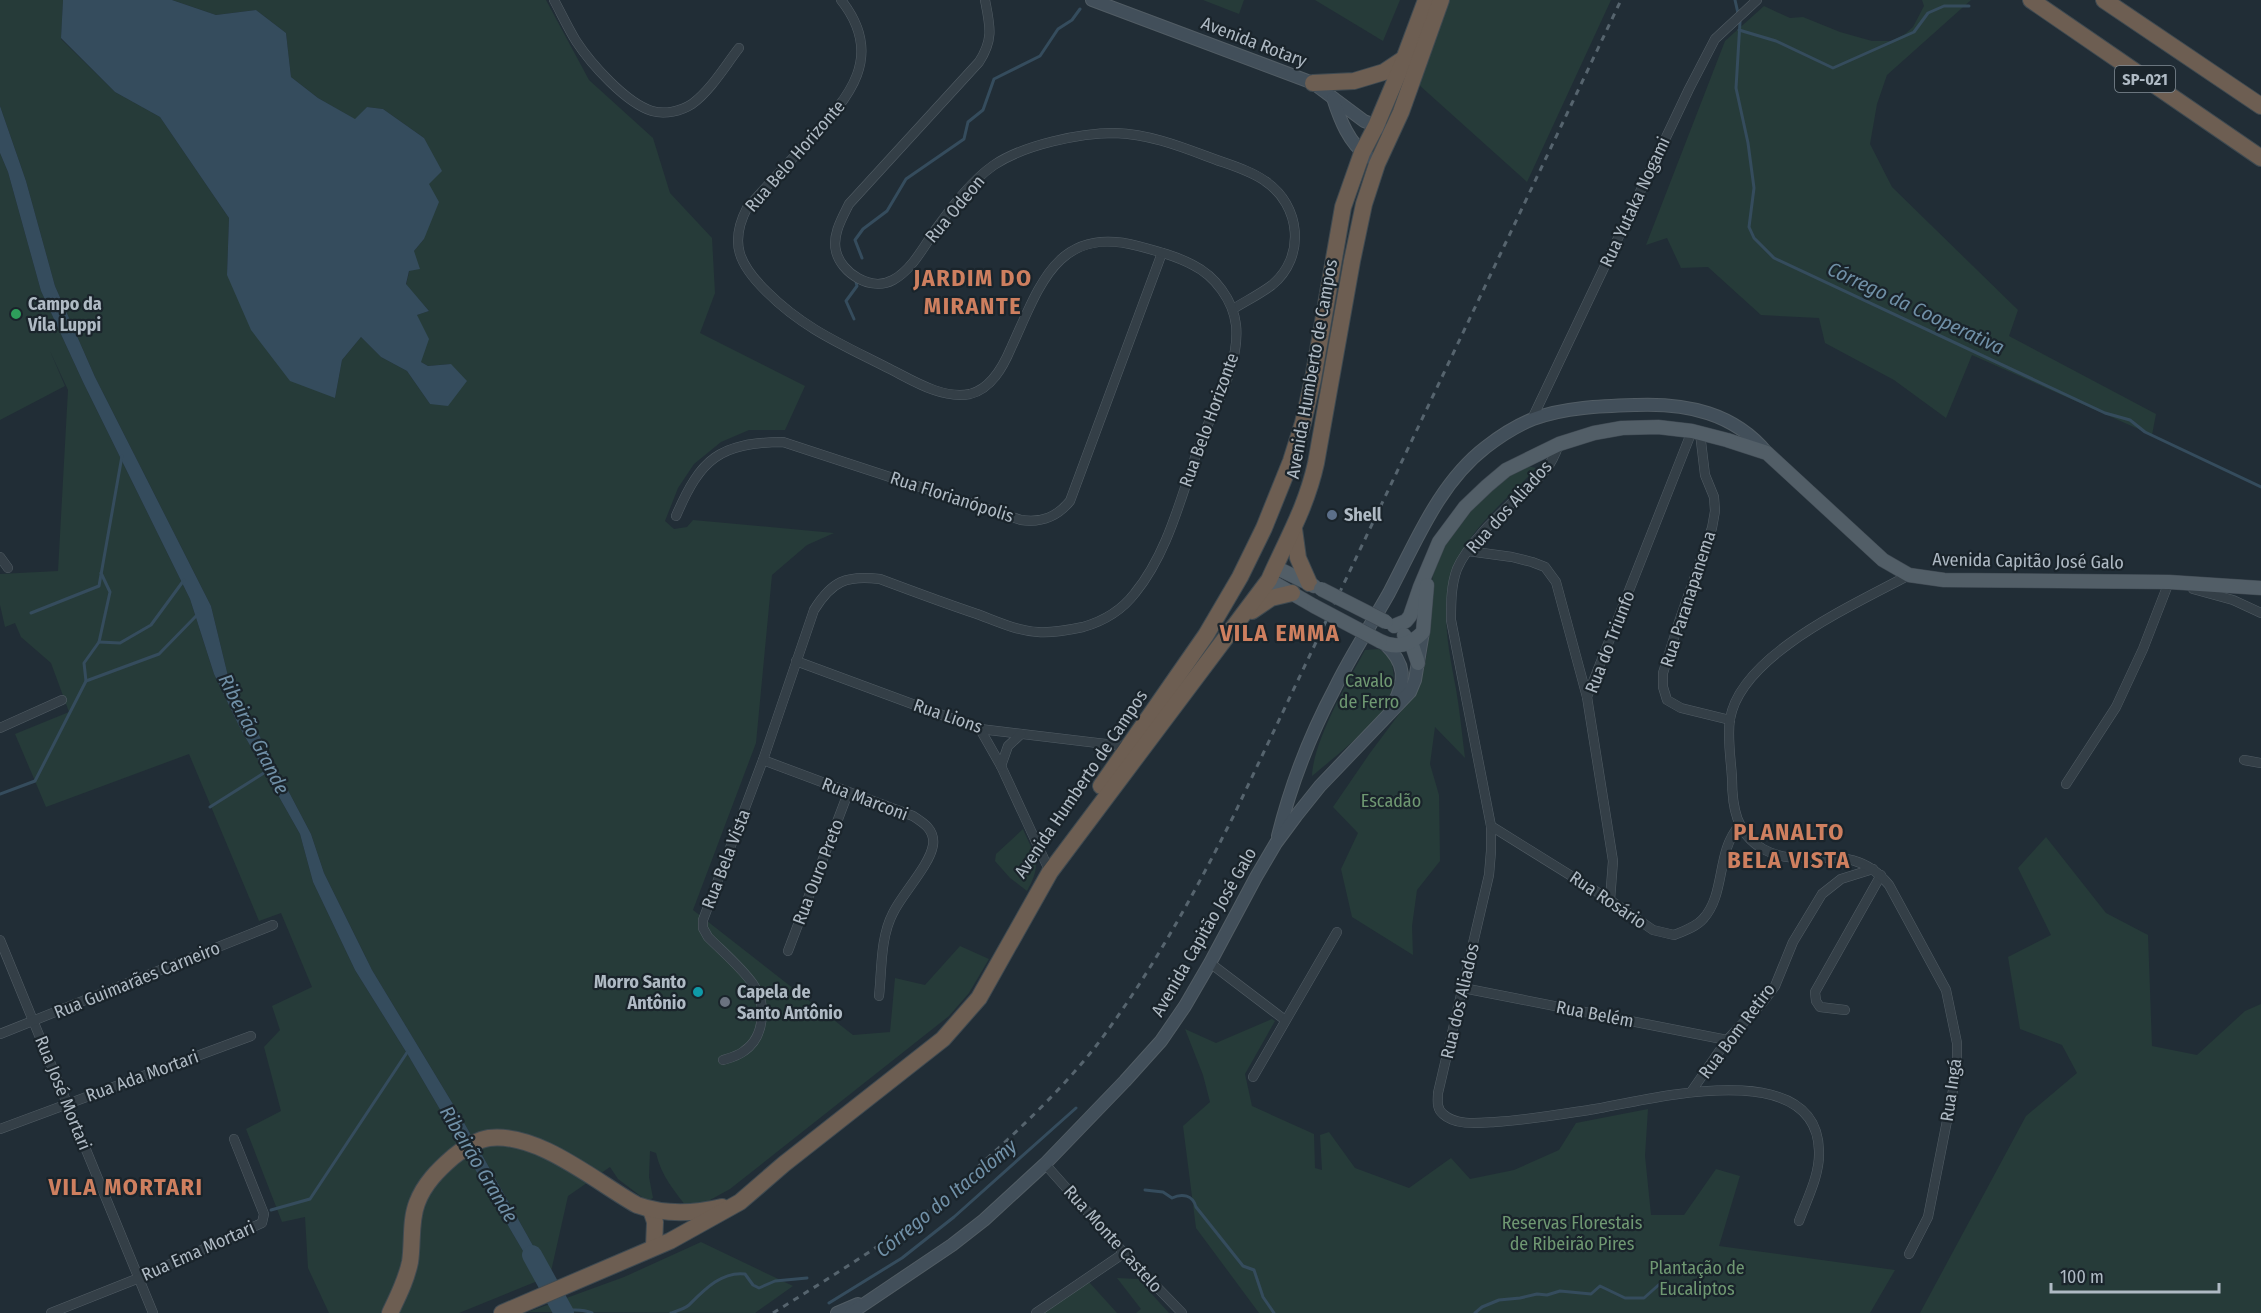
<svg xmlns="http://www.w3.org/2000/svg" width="2261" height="1313" viewBox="0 0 2261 1313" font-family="'Fira Sans Condensed',sans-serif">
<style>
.green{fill:#263b39}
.water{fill:#354c5d}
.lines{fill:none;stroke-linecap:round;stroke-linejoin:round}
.stream{stroke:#354c5d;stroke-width:3}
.river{stroke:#354c5d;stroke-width:20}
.street-casing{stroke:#525d65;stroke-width:10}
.secondary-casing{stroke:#525d65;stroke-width:14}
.primary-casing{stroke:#3e4851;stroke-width:15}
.highway-casing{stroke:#3f4a51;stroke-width:18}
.street{stroke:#343f47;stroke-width:9}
.secondary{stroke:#424f5a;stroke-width:12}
.primary{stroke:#525e67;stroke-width:14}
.highway{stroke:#6d5e52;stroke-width:16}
.rail{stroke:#56646e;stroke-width:3;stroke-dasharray:6 6;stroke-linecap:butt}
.primary-bridge-casing{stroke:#3e4851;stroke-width:15;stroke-linecap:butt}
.primary-bridge{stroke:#525e67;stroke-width:14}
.leisure-dot{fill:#2e9e5b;stroke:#1a242b;stroke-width:2}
.service-dot{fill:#5c6f8a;stroke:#1a242b;stroke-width:2}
.culture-dot{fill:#0f9aa8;stroke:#1a242b;stroke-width:2}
.worship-dot{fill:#6b7280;stroke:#1a242b;stroke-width:2}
.labels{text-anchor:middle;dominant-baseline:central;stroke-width:4.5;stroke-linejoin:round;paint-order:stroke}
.shield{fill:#1a242b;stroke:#828d96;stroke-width:1.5}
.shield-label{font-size:16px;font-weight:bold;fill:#afbac4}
.street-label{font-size:18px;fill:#afbac4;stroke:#1a242b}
.poi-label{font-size:18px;font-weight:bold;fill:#afbac4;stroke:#1a242b;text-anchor:start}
.park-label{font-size:18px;fill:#6f9872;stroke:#1a242b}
.water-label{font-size:20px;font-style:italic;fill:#7090a7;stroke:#1a242b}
.district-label{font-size:24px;font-weight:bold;letter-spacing:1.5px;fill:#ce7f5f;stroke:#1a242b}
</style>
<rect width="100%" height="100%" fill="#212d36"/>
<g class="green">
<path d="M0 0H63L61 39 115 92 160 117 229 218 227 275 335 398 342 360 361 337 381 357 407 371 430 404 451 364 428 366 421 362 417 315 429 311 406 285 414 251 424 239 429 184 424 138 383 109 367 107 356 120 318 98 291 77 286 33 256 10 216 15 172 0H546L589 80 653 138 670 193 712 238 715 293 700 333 805 386 785 430H749L721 442 694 464 678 488 665 521 674 529 687 527 693 520 834 533 807 545 772 575 756 743 693 910 853 1035 890 1032 895 978 925 985 960 946 989 959 969 993 949 1016 730 1189 690 1211C675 1192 661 1176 656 1153L650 1151 649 1177 653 1198 647 1201 618 1179 610 1167 568 1196 550 1276 462 1119 372 970 324 873 311 834 228 676 211 606 95 377 55 286 26 181 0 106Z"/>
<path d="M1203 0H1244L1239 14Z"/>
<path d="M1315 0H1400L1383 41Z"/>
<path d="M1449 0H1611L1527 182 1418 84Z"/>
<path d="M1922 0H1971L1887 75 1877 104 1870 144 1892 187 2018 310 2009 336 2156 414 2152 435 1972 355 1946 418 1894 380 1825 343 1819 318 1761 315 1708 267 1681 268 1667 238 1646 245 1725 41 1764 6 1790 18 1803 17 1840 32 1872 41H1892L1905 34 1913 27 1924 6Z"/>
<path d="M0 153 8 172 41 291 83 382 190 599 214 674 239 726 300 834 313 882 355 970 408 1055 540 1280 459 1313H329L308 1268 305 1217 282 1222 246 1129 281 1111 264 1047 280 1030 272 1006 312 987 281 913 259 921 189 754 46 807 15 734 69 712 51 663 21 637 15 623 5 627 0 605V574L58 571 68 390 50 351 65 386 0 420Z"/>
<path d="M1528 466 1536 468C1515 492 1489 512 1470 539 1435 587 1446 635 1456 689 1460 712 1462 735 1465 758L1435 727 1430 764 1439 795 1440 861 1417 890 1412 926 1413 955 1352 917 1341 869 1358 833 1333 807 1370 753 1420 686 1427 653 1433 571 1450 532 1478 502 1505 476Z"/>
<path d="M1379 649 1391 659C1394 674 1396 686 1390 701 1382 720 1330 761 1312 776 1313 742 1348 681 1365 650Z"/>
<path d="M1023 829C1035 857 1043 862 1027 891L1010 878 995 861 996 854Z"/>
<path d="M2046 837 2106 913 2148 935 2152 1046 2197 1055 2245 1011 2261 1004V1313H1920L2026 1116 2077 1073 2062 1045 2020 1029 2008 957 2051 935 2018 868Z"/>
<path d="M1272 1019 1275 1021 1245 1074 1252 1106 1314 1134 1315 1168 1322 1170 1320 1135 1329 1132 1355 1168 1409 1188 1451 1158 1470 1179 1514 1170 1559 1150 1576 1123 1648 1109 1645 1156 1651 1215H1684L1716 1169 1740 1176 1719 1246 1895 1270 1870 1313H1259L1196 1228 1183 1126 1210 1102 1203 1075 1185 1029 1216 1043Z"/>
<path d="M701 1242 793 1286 755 1313 528 1312 624 1277Z"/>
<path d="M1117 1278 1138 1279 1169 1313H1136L1141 1309Z"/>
<path d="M1088 1281 1117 1313H1044Z"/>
</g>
<g class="water">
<path d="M63 0H172L216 15 256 10 286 33 291 77 318 98 355 119 367 107 383 109 424 138 442 171 429 184 439 202 424 239 414 251 420 269 409 271 406 284 429 311 417 315 429 339 421 362 428 366 451 364 467 381 448 406 430 404 407 371 381 357 361 337 342 360 335 398 290 381 251 330 227 275 229 218 160 117 115 92 61 38Z"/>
<path d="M0 106 26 181 55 286 95 377 211 606 228 676 311 834 324 873 372 970 462 1119 550 1276 540 1280 408 1055 355 970 313 882 300 834 239 726 214 674 190 599 83 382 41 291 8 172 0 153Z"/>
</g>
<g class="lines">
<g class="stream">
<path d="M1735 0 1740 22 1736 88 1748 143 1754 188 1749 227 1754 238 1774 258 2105 413 2130 420 2145 432 2261 487"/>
<path d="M1739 30 1776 41 1833 68 1914 32 1928 13 1944 6H1969"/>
<path d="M862 258 855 240 863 229 887 211 906 179 964 139 968 122 983 110 994 79 1040 56 1058 29 1072 20 1080 9"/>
<path d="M854 319 846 301 857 286 856 282"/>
<path d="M31 613 99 586 122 456"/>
<path d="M99 642 120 643 151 625 184 580"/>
<path d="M86 681 159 654 198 614"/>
<path d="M0 794 35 781 86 681 84 663 99 642 110 592 101 573"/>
<path d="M210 807 267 771"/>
<path d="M1145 1190 1163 1192 1172 1198C1182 1193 1193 1195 1196 1207L1243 1266 1254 1270 1263 1297 1274 1313"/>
<path d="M271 1210 310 1199 408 1051"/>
<path d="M829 1303 902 1258 954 1217 1076 1108"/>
<path d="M561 1307C574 1313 578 1307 592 1313"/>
<path d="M671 1313C677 1311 684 1309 689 1305 704 1290 722 1271 745 1274L753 1285 759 1288 775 1281 807 1278"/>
<path d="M1475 1313 1482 1307 1499 1300 1520 1298 1537 1294 1547 1295 1560 1291 1591 1294 1600 1286 1625 1298H1644L1663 1281"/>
</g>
<path class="river" d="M532 1255 564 1313"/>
<defs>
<g id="street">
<path d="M554 0C561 13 568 28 576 41 591 64 626 103 652 111 665 115 681 111 692 104 711 90 725 66 739 48"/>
<path d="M985 0C990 26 994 39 979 62L849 204C842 218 832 235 836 251 841 273 871 292 893 280 912 270 924 246 936 229 952 207 971 181 994 165 1024 145 1079 133 1115 133 1147 134 1177 145 1206 156 1226 164 1248 169 1265 181 1301 205 1306 257 1272 285 1260 294 1246 301 1233 309"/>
<path d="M1532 419 1689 89 1715 39 1757 0"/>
<path d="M1700 433 1705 475 1714 497 1715 511 1712 528 1679 622 1663 673V687L1667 700 1681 708 1730 720"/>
<path d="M1559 444C1550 470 1540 477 1520 495 1500 514 1468 543 1457 569 1451 585 1451 603 1451 620L1491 826V851L1489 875 1438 1093C1438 1100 1436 1108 1443 1114 1456 1126 1479 1123 1495 1122 1528 1120 1562 1114 1595 1109 1651 1099 1817 1055 1819 1151 1820 1175 1807 1199 1799 1221"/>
<path d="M676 516C701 458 719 443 783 442L1021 520C1042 523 1057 517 1070 501L1162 253"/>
<path d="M1468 551 1512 557 1532 562 1545 567 1556 582 1587 697"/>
<path d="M0 557 8 568"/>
<path d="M2193 589 2233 600 2261 613"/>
<path d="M796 661 980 729 1131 747"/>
<path d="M0 728 62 700"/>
<path d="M980 729 1001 766 1050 872"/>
<path d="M763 760 913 816C924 823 935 830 933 845 930 865 902 894 893 913 880 938 882 969 879 996"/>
<path d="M2244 760 2261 763"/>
<path d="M1001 766 1008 746 1021 734"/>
<path d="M2066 784 2116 707 2143 649 2169 582"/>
<path d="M1491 826 1610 900 1653 930 1674 935C1684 931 1696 927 1703 919 1726 894 1716 852 1739 826"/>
<path d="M1610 900 1613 861 1587 697 1692 431"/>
<path d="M0 940 153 1313"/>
<path d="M788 951 848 793"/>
<path d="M1210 963 1285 1020"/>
<path d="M1463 988 1727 1040"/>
<path d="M1845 1010 1820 1007 1816 1001 1815 992 1881 875"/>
<path d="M0 1034 273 925"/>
<path d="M723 1060C730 1058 738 1056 744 1051 765 1037 767 1003 753 984 741 967 723 952 708 937L703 928V920L763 760 814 610C832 581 846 575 880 579 912 591 944 603 977 614 996 621 1017 631 1038 632 1052 633 1069 630 1083 627 1104 621 1122 610 1135 593 1170 550 1182 491 1201 441 1215 405 1240 365 1236 325 1233 300 1215 276 1193 265 1176 256 1157 251 1138 246 1056 224 1039 288 1011 348 1003 367 991 389 970 394 941 400 909 378 886 367 841 344 803 328 767 292 739 265 729 243 747 208 767 186 787 164 807 143 847 99 887 58 841 0"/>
<path d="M1253 1077 1337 932"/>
<path d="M1691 1092 1727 1040 1763 1002 1775 986 1793 942 1822 894 1841 879 1873 869"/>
<path d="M0 1129 251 1036"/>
<path d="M1045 1164 1124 1253 1182 1313"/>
<path d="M1909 1254 1928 1217 1957 1070V1043L1946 990 1889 885C1849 836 1805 873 1763 849 1736 834 1732 806 1732 778 1731 760 1727 737 1730 719 1741 654 1856 604 1909 575"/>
<path d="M51 1313 139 1278 262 1223 264 1214 234 1139"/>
<path d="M1036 1313 1124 1253"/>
</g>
<g id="secondary">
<path d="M1092 0 1313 83 1364 121 1382 128"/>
<path d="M1333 98C1340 120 1349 143 1368 157"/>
<path d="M1385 644C1406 664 1406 680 1393 705"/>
<path d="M1278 836C1291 784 1310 735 1335 688 1351 655 1371 625 1389 593 1416 542 1439 483 1486 447 1499 437 1518 425 1533 419 1565 407 1603 406 1636 405 1687 403 1734 413 1767 453"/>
<path d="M837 1313 858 1304"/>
<path d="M851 1313 952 1245 984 1220 1045 1164 1125 1081 1161 1041 1185 1006 1210 963 1256 877 1276 843 1296 816 1320 786 1410 692 1415 680 1423 632"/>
</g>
<g id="primary">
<path d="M1275 567 1314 586"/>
<path d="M1269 580 1314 606"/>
<path d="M1394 626 1406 621 1410 616 1420 587 1439 542 1465 507 1487 486 1506 470 1559 444 1594 433 1622 428 1658 427 1692 431 1727 440 1767 453 1883 560 1909 575 1944 580 2169 582 2261 588"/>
<path d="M1404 635 1413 648 1418 663"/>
<path d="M1380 641C1397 650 1411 644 1423 632L1427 585"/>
</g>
<g id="highway">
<path d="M2031 0 2261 158"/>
<path d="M2104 0 2261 106"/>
<path d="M1313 83 1354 81 1384 72 1405 58"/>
<path d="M1294 529 1298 558 1309 583"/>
<path d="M1252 611 1271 598 1292 593"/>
<path d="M1101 786 1206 635 1240 577 1264 528 1291 461 1303 423 1313 379 1343 207 1362 153 1376 126 1401 67 1426 0"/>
<path d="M651 1210 655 1222 654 1247"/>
<path d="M390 1313C398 1296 406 1281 410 1262 413 1243 410 1221 417 1203 424 1184 438 1170 453 1157 463 1149 476 1140 489 1138 538 1132 596 1182 637 1205 665 1215 693 1214 722 1207"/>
<path d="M502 1313 670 1241 740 1202 784 1164 943 1039 979 998 1050 872 1269 580C1287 539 1306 508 1316 463L1352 261 1364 204 1377 164 1401 112 1441 0"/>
</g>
</defs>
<use href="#street" class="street-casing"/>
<use href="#secondary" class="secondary-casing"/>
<use href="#primary" class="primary-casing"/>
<use href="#highway" class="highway-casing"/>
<use href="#street" class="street"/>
<use href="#secondary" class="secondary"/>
<use href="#primary" class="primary"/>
<use href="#highway" class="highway"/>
<path class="rail" d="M773 1313C823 1282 873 1251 921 1216 943 1200 963 1181 982 1163 1022 1127 1063 1088 1096 1046 1150 975 1193 896 1233 817L1621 0"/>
<defs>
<g id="primary-bridge">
<path d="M1321 589 1386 622"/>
<path d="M1314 606 1380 641"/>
</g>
</defs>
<use href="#primary-bridge" class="primary-bridge-casing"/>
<use href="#primary-bridge" class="primary-bridge"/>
</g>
<circle class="leisure-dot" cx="16" cy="314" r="6"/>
<circle class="service-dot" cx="1332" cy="515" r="6"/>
<circle class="culture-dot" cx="698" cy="992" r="6"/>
<circle class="worship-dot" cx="725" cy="1002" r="6"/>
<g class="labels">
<rect class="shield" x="2115" y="66" width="60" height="26" rx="4.5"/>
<g class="shield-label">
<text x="2145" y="79">SP-021</text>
</g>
<g class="street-label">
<text transform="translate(1254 42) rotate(21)">Avenida Rotary</text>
<text transform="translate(795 156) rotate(-49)">Rua Belo Horizonte</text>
<text transform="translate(1635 202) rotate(-65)">Rua Yutaka Nogami</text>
<text transform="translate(955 209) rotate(-50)">Rua Odeon</text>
<text transform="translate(1312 369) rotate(-80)">Avenida Humberto de Campos</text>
<text transform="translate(1209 420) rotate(-70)">Rua Belo Horizonte</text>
<text transform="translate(952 497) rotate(18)">Rua Florianópolis</text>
<text transform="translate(1509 507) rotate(-48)">Rua dos Aliados</text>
<text transform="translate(2028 561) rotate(1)">Avenida Capitão José Galo</text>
<text transform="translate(1688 599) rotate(-72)">Rua Paranapanema</text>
<text transform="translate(1610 642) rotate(-69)">Rua do Triunfo</text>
<text transform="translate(948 716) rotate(19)">Rua Lions</text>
<text transform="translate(1081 784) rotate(-56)">Avenida Humberto de Campos</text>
<text transform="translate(865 799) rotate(21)">Rua Marconi</text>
<text transform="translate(726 859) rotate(-69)">Rua Bela Vista</text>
<text transform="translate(818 872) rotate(-69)">Rua Ouro Preto</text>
<text transform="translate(1608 900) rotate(34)">Rua Rosário</text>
<text transform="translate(1204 932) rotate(-60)">Avenida Capitão José Galo</text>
<text transform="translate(137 980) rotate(-22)">Rua Guimarães Carneiro</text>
<text transform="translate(1460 1001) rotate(-77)">Rua dos Aliados</text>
<text transform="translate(1595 1014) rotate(11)">Rua Belém</text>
<text transform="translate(1737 1031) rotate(-53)">Rua Bom Retiro</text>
<text transform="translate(142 1076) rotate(-20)">Rua Ada Mortari</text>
<text transform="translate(1951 1090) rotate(-82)">Rua Ingá</text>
<text transform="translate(63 1093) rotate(68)">Rua José Mortari</text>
<text transform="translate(1113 1239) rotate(48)">Rua Monte Castelo</text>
<text transform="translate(198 1251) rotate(-24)">Rua Ema Mortari</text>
</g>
<g class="poi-label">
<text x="28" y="304">Campo da<tspan x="28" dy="21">Vila Luppi</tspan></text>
<text x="1344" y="515">Shell</text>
<text x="686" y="982" text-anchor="end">Morro Santo<tspan x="686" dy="21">Antônio</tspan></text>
<text x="737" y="992">Capela de<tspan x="737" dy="21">Santo Antônio</tspan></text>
</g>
<g class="park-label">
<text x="1369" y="681">Cavalo<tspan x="1369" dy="21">de Ferro</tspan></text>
<text x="1391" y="801">Escadão</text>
<text x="1572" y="1223">Reservas Florestais<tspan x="1572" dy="21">de Ribeirão Pires</tspan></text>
<text x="1697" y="1268">Plantação de<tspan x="1697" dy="21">Eucaliptos</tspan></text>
</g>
<g class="water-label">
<text transform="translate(1916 308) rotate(25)">Córrego da Cooperativa</text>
<text transform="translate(254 734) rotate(63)">Ribeirão Grande</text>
<text transform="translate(479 1164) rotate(59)">Ribeirão Grande</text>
<text transform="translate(946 1198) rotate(-39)">Córrego do Itacolomy</text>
</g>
<g class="district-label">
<text x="973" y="278">JARDIM DO<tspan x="973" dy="28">MIRANTE</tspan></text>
<text x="1280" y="633">VILA EMMA</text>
<text x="1789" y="832">PLANALTO<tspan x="1789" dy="28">BELA VISTA</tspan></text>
<text x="126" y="1187">VILA MORTARI</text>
</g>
</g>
<path d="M2051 1283v9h168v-9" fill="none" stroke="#afbac4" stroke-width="3"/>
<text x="2060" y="1283" font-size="18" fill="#afbac4" stroke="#1a242b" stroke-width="4.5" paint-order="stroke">100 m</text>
</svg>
